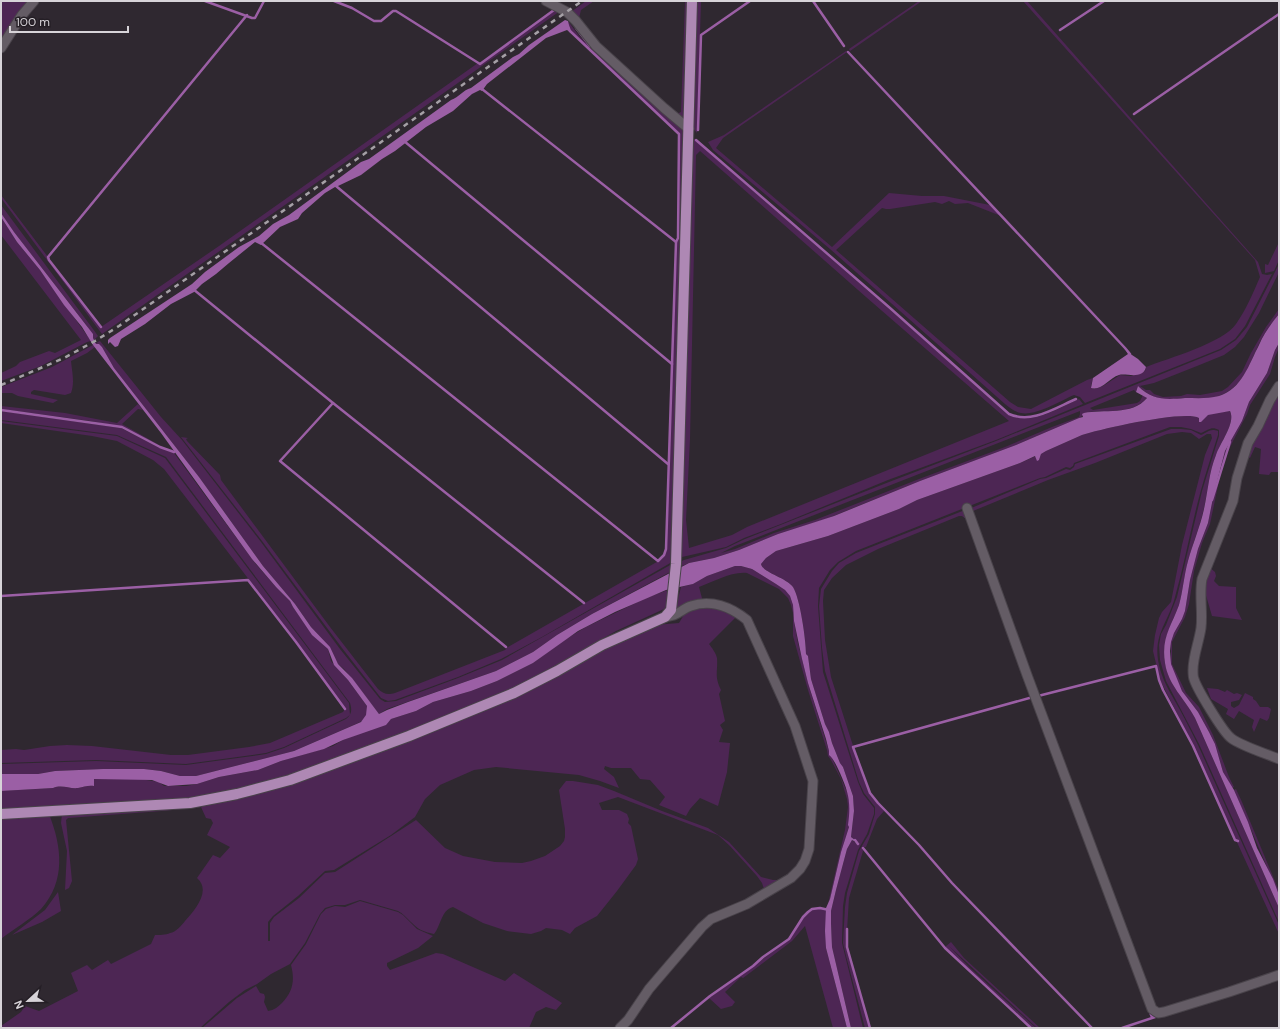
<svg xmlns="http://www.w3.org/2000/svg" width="1280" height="1029" viewBox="0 0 1280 1029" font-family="'DM Sans',sans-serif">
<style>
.green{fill:#4d2654;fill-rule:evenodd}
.water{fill:#9b5fa5}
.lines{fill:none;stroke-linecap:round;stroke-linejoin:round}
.stream{stroke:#9b5fa5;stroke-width:2.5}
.minor-casing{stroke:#49434a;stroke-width:11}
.major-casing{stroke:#49434a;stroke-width:12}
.minor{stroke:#645c65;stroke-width:9}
.major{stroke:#ae88b4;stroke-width:10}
.rail{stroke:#a5a0a6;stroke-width:2.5;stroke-dasharray:5 5;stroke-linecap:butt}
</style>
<rect width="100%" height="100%" fill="#2f2830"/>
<g class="green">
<path d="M1 1H29L1 43Z"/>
<path d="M586 1H594L581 10 579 18 571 12Z"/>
<path d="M685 1H689L685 114 681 119 673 112 679 113 681 112Z"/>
<path d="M697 1H701L697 133 693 128Z"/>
<path d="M919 1H922L850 51 849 49Z"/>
<path d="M1023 1H1027L1258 262 1262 274 1267 275 1272 274 1245 326 1235 339 1220 349 1085 403 1080 397 1074 395C1060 401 1036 416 1021 413 1015 412 1010 408 1005 404L830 249 713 150 708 142 724 135 846 51 847 52 723 138 716 148 832 247 889 193 922 196H944L990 205 1001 216 968 203 955 204 949 201 942 204 935 202 890 209H886L882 208 836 250 1010 402 1018 407 1031 409 1087 380 1093 378 1091 386 1094 389 1103 386 1120 375 1131 376 1138 374 1145 371 1146 367C1169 358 1223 343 1236 324 1246 310 1253 293 1260 277L1255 260Z"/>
<path d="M556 9 560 11 102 334 1 198V195L48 257V259L101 327 219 246 478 63 480 64Z"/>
<path d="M568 21 579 36 591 48 681 129 683 128 685 130 672 562 542 637 501 659 458 677 395 700 388 701 381 698 342 648 262 541 181 437 188 438 186 439 187 441 220 475 221 480 330 627 378 689C384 694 387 695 395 693L505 650 508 647 662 559 666 549 677 243 679 238 680 134 572 33 569 25Z"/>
<path d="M693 137 696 141 912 329 1008 415C1034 425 1056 409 1079 399L1083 404 996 440 888 480 781 524 744 538 726 547 682 557V518ZM700 151 866 297 1002 415 1009 421 747 527 732 535 689 548 686 520 690 439 696 155Z"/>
<path d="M1 205 93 329 98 336 94 340 87 326 14 232 1 213Z"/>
<path d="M1 217 17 242 40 270 91 341 87 342 41 366 1 381V373L16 366 20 362 49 351 55 353 81 340 1 235Z"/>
<path d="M1279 242V260L1274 271 1265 273V264L1268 265Z"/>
<path d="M1279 264V272L1259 313 1244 337 1235 347 1224 355 1197 366 1154 383 1140 386 1146 390H1150L1154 394 1163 397 1181 396 1187 394 1200 395 1222 391 1228 387 1242 372 1251 353 1266 327 1279 309V314C1271 324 1264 333 1259 344 1249 365 1243 387 1219 396 1208 400 1197 398 1186 398 1166 400 1154 401 1138 386L1136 392 1134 390 1090 408 1093 410 1137 403 1140 401 1143 395 1147 398C1133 414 1108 410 1089 412 1086 412 1082 417 1079 418L1016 445 920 481 826 519 778 534 739 550 714 558 689 563 682 566V561L684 560 726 548 745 539 889 482 996 441 1221 350 1236 340 1247 327ZM1080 411V414L1079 417 1052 427 1005 447 919 479 815 520 774 533 735 549 721 553 735 546Z"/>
<path d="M100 341 161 417 182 440 261 542 340 649 380 699 385 702 396 701 458 678 502 660 672 564V571L592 614 557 635 533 652 496 671 387 709 379 714 344 669 338 664 325 642 311 627 295 604 263 566 199 477 114 368 102 347 96 344V343Z"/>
<path d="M1279 343V348L1275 357 1270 374 1250 405 1247 414 1233 441 1223 462 1210 524 1202 543 1194 571 1189 604 1185 617 1172 642V664L1186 693 1199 707 1213 735 1229 777 1234 787 1232 788 1223 772 1215 744 1209 732 1198 712 1182 691 1173 671 1171 664V642L1174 633 1182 619 1185 611 1190 580 1198 549 1208 523 1214 493 1225 451 1242 421 1249 402 1267 373 1275 350Z"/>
<path d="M93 345 95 347 87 353 71 361C72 372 75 383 71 393L65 395 34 390 31 392V394L58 400 53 403 18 396 12 393H1V387L52 367Z"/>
<path d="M1279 392V472H1271L1269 475 1259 474 1261 449 1255 447 1250 458 1247 456 1253 437Z"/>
<path d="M138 404 143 410 138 409 122 424 161 446 122 427 90 421 1 409V406L65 413 117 423Z"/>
<path d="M1 411 121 428 160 448 174 453 255 563 276 587 290 601 293 607 313 635 328 649 331 661 348 680 367 706 368 711 364 720 356 724 294 751 196 776H180L161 771 144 769H103L55 771 38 774H1V764L96 761 186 765 266 754 284 748 346 719C352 714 352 710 350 703L166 457 117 435 1 420Z"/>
<path d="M1230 411C1236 423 1220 443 1216 455 1209 472 1208 491 1204 508 1200 526 1193 543 1188 561 1184 575 1183 591 1179 605 1172 624 1161 641 1165 663 1168 685 1185 699 1195 718L1279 908V922L1199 744 1166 681 1160 660 1159 645 1161 634 1166 625 1177 597 1202 491 1219 436V430C1211 426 1209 430 1201 433L1191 429 1181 427H1170L1074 463 1073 466 1070 468 1066 467 1045 477 1040 478 856 551 838 562 830 570 819 588 818 606 823 672 858 782 863 794 874 808V814L867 834 858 850 845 893 843 906 842 943 863 1028H851L832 947 831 923V911L836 890 847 849 852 840 857 844 859 843 851 837 854 811 853 796 843 767 840 763 832 743 829 732 825 724 811 679 808 656 806 654C806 640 800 598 793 587 785 577 763 573 761 564L766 558 776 551 828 536 899 509 917 500 1020 463 1036 456 1039 460 1041 454 1046 451C1058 446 1070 440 1082 435 1101 429 1184 410 1199 418L1216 412Z"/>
<path d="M1 421 117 436 165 458 349 703 350 715 346 718 284 747 266 753 186 764 96 760 1 763V750L16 749 24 750 50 746 67 745 92 746 171 755H188L249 747 270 743 343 712 345 709 297 642 164 469 153 460 117 441 92 436 1 423Z"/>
<path d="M1171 429H1181L1191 430 1201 435C1208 432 1210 428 1218 431V435C1212 454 1206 472 1201 490 1191 526 1185 562 1175 597 1169 621 1154 633 1158 660 1161 679 1171 694 1180 710 1186 721 1192 733 1198 745L1279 925V934L1236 840H1238L1235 839 1193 745 1160 680 1153 651 1155 635 1159 618 1162 612 1171 602 1182 545 1205 455 1212 438 1211 434H1207L1199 439 1191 433 1182 432 1167 434 1095 463 1048 480 973 511 972 518 969 509 1040 479 1046 478 1066 469 1070 470 1074 467 1075 464Z"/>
<path d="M965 510 970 522 962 516H959L878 549 846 565 832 578 824 590 823 601 825 640 831 677 865 783 870 795 884 811 877 819 866 847H863L862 848 863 851 849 898 846 947 870 1028H865L846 956 843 943 845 907 847 893 859 851 869 834 875 814V807L864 793 859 782 825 671 822 648 819 606 821 589 832 571 839 563 856 553Z"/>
<path d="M735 566H741L752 569 776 584 785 590 790 596 793 605 794 621 798 643 808 683 829 751 848 794 850 808 849 827 841 852 830 899 828 904 845 830 848 807 847 799 841 779 831 760 828 756 827 750 808 690 793 636V613L791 605 788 598 779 589 747 573C732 571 713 582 699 587L703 602 672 612 676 607 681 587 693 584 707 576Z"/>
<path d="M1209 567 1215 572 1216 576 1214 581 1219 586 1236 587V608L1242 620 1212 616 1203 585Z"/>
<path d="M671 589 667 606 664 609 616 631 518 687 445 718 293 775 234 791 193 798 1 809V791L53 788C62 784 69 789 78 788 84 787 88 785 94 786L93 779H140L159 782 164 786H186L197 784 219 777 258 770 281 761 333 746 343 740 388 722 391 719 416 711 433 702 471 691 497 681 533 663 561 642 586 627 648 597Z"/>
<path d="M696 607 719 608 736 615 735 618 709 644C712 648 716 653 717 658 718 672 714 676 721 690L719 694 725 721 720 725 723 730 719 742 730 743 727 772 718 806 700 798 690 809 686 816 659 805 665 797 650 780 640 779 631 768H611L605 766 604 769 614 777 619 788 600 781 579 775 496 767 474 770 440 785 425 799 415 817 391 835 334 870 325 871 298 896 273 916 268 922V941H270V923L274 917 299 898 325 873 335 872 416 820 445 848 463 856 495 862 522 863 531 861 545 856 560 846 564 841 565 837V829L559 790 566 781H573L598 785 614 791 662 811 708 828 729 842 761 877 773 880H785L765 892 762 883 757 876 730 846 718 835 618 797 599 803 602 810H619L627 814 629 819 628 823 631 826 638 859 636 865 617 891 597 916 575 928 570 934 562 930 546 928 541 931 531 934 507 931 483 923 453 907C441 910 441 926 434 934 430 933 425 932 421 930 413 926 407 916 398 911L360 900 345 905H335L325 908 320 914 305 943 290 964 271 974 257 984 245 990 229 1002 200 1028H1V1026L21 1012 25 1006 39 1011 78 991 71 973 87 965 92 970 108 960 111 964 151 944 155 935C159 935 166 935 170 933 176 932 181 926 185 921 194 911 212 891 197 878L213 855 220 858 230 847 207 835 213 823 211 819 206 818 201 807 162 811 68 818 66 820 72 881 69 888 65 890 67 851 61 823 62 814 175 806 345 762 655 625 679 623 685 613Z"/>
<path d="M1207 688 1218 689 1225 692 1227 690 1234 694 1237 693 1242 695 1239 700 1231 702V706L1234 708 1239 705 1245 693 1253 697V699L1256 701 1260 707H1268L1271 709 1269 718 1267 721 1260 718 1254 732 1252 727 1254 720 1239 711 1234 719 1226 714 1228 709 1211 699Z"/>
<path d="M1236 789 1242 802 1279 891V895L1234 790Z"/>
<path d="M49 814C62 847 66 881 41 909 31 919 12 930 1 939V816Z"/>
<path d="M58 892 61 911 42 922 12 935 45 910Z"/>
<path d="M360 901 398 912 403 915 417 929 433 936 418 948 387 963V966L390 970 436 953 443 954 505 981 514 973 562 1003 556 1010 546 1007 536 1012 529 1028H202L237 998 256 986 260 993 264 994 265 997 264 1002 268 1011C274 1010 278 1007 282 1003 293 992 295 980 291 965L306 944 321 914 326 909 335 906 345 907Z"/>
<path d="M820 908 826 910V948L847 1028H833L805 926 792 941 743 978 741 977 725 992 735 1002 732 1006 721 1009 709 998 789 940 803 917 808 912 812 910Z"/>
<path d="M951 942 964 958 1040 1028H1037L949 946 970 968 1036 1028H1033L952 954 945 947Z"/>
</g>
<g class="water">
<path d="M565 20 568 21 569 25 572 33V34L567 30 546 38 487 84 482 91 480 90 472 94 453 111 426 127 395 151 382 159 361 175 338 186V187H335L325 193 302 213 298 219 280 227 261 245 255 242 229 263 216 274 202 284 194 292 171 304 145 324 121 339 118 346 115 347 110 342 108 344V340L110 338 192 284 205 272 239 247 259 236 273 224 289 215 361 162 369 159 451 100C459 97 463 90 471 88L513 57 519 54 529 45Z"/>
<path d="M1 213 14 232 93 334V338L96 344H99L102 347 114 368 199 477 263 566 295 604 311 627 330 647 338 664 352 678 379 714 387 710 408 702 496 671 533 652 557 635 592 614 689 563 714 558 739 550 778 534 834 516 920 481 1016 445 1079 418 1083 417 1082 414 1084 413C1103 409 1132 416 1147 398L1136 392 1138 386C1152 400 1165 400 1185 398 1196 398 1208 399 1219 396 1242 389 1249 364 1259 345 1264 333 1271 324 1279 314V343L1275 350 1267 373 1249 402 1242 421 1225 451 1214 493 1208 523 1198 549 1190 580 1185 611 1182 619 1174 633 1171 642 1170 651 1171 664 1182 691 1198 712 1209 732 1215 744 1223 772 1234 790 1248 822 1257 848 1273 879 1279 895V908L1195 718C1185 699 1168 685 1165 663 1161 638 1171 627 1179 605 1183 591 1184 575 1188 561 1193 543 1200 527 1204 509 1208 491 1209 472 1216 455 1220 443 1236 423 1230 411L1208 415 1201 422H1199V418C1184 410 1101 429 1082 435 1070 440 1058 446 1046 451L1041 454 1039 460 1037 461 1035 456 1020 463 917 500 899 509 828 536 776 551 766 558 761 564C763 573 785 577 793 587 800 598 806 640 806 654L808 656 811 679 825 724 829 732 832 743 840 763 843 767 853 796 854 811 851 837 855 840 854 841 852 840 847 849 836 890 831 911V923L832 947 851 1028H847L826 948 825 931 826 908 830 899 841 852 849 827 848 825C851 803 849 793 840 773 837 767 834 759 829 755V751L826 739 808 683 802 659 794 621 793 605 790 596 785 590 776 584 752 569 741 566H735L707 576 693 584 666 590 615 612 578 631 533 663 497 681 471 691 433 702 416 711 391 719 386 725 343 740 324 749 281 761 258 770 219 777 197 784 168 786 152 780 94 779V786C88 785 84 787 78 788 69 789 62 784 53 788L1 791V774H38L55 771 103 769H144L161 771 180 776H196L294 751 361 722 366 715 367 706 348 680 334 665 328 649 312 635 293 607 290 601 276 587 252 559 161 433 93 345 82 327 64 305 40 270 17 242 1 217Z"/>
<path d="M1126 351 1138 359 1146 367C1143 380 1127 373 1119 375 1109 378 1102 391 1091 388L1093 378 1128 354Z"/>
</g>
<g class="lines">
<g class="stream">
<path d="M205 1 252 18H255L264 1"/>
<path d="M334 1 352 8 374 21H381L393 11H396L480 64 554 10"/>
<path d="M813 1 844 46"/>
<path d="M576 28 590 46"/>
<path d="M1060 30 1104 1"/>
<path d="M848 52 1125 348 1130 354"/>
<path d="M482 89 676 242"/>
<path d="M1134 114 1279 14"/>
<path d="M698 130 701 35 750 1"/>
<path d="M696 140 890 308 1009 414C1032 424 1055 408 1076 399"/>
<path d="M404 141 672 364"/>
<path d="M336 186 668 464"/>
<path d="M260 242 658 561 664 555 666 549 676 242 678 238 679 134 570 31"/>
<path d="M193 289 333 403 584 603"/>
<path d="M101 327 49 260 48 257 247 15"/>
<path d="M333 403 280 461 506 647"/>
<path d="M1 410 122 427 160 447 174 452"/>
<path d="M1212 500 1230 442"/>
<path d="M1 596 248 580 296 642 345 709"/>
<path d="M1038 696 1156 666 1159 680 1163 690 1193 746 1235 840 1238 841"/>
<path d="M1033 697 853 747 870 793 878 803 919 845 952 883 1092 1028"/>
<path d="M855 840 858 844"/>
<path d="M863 848 945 948 1031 1028"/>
<path d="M847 929V947L870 1028"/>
<path d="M1149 1010 1152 1017"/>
<path d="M671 1028 710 996 753 966 763 957 789 939 803 917 808 912 812 909 820 908 829 910"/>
<path d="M1122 1028 1158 1016"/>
</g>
<defs>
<g id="minor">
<path d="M546 1 567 12 576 21 596 46 664 108 689 129"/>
<path d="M1 48 22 15 34 1"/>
<path d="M1279 386 1270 400 1258 426 1248 443 1237 478 1233 501 1202 579C1199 595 1203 612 1201 628 1199 642 1193 656 1193 670 1193 673 1193 677 1194 679 1197 689 1223 732 1231 738 1241 746 1267 754 1279 759"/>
<path d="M967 508 1027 675 1152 1009 1158 1013 1164 1012 1229 992 1279 975"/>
<path d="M620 1028 628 1020 649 989 702 927 711 919 747 904 791 878 800 869 805 861 809 849 813 781 795 726 747 620C731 607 711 599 691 606 684 608 680 613 674 615 671 616 668 616 665 617"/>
</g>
<path id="major" d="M1 814 190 803 237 794 290 780 409 736 514 693 557 671 602 645 665 617 671 610 676 564 692 1"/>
</defs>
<use href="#minor" class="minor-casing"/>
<use href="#major" class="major-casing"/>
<use href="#minor" class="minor"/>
<use href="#major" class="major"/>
<path class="rail" d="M1 385 64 358 95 341 119 326 582 1"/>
</g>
<rect width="1280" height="1029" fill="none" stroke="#d7d3d8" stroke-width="4"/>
<g transform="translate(28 1001) rotate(248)" stroke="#251f26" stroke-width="3" paint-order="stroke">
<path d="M0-3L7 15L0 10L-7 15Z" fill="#d7d3d8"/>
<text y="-6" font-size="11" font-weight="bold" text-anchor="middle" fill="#d7d3d8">N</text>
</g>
<path d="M10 26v6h118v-6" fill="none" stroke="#d7d3d8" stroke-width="2"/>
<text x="16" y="26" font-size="12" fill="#d7d3d8" stroke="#251f26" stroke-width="3" paint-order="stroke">100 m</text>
</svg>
